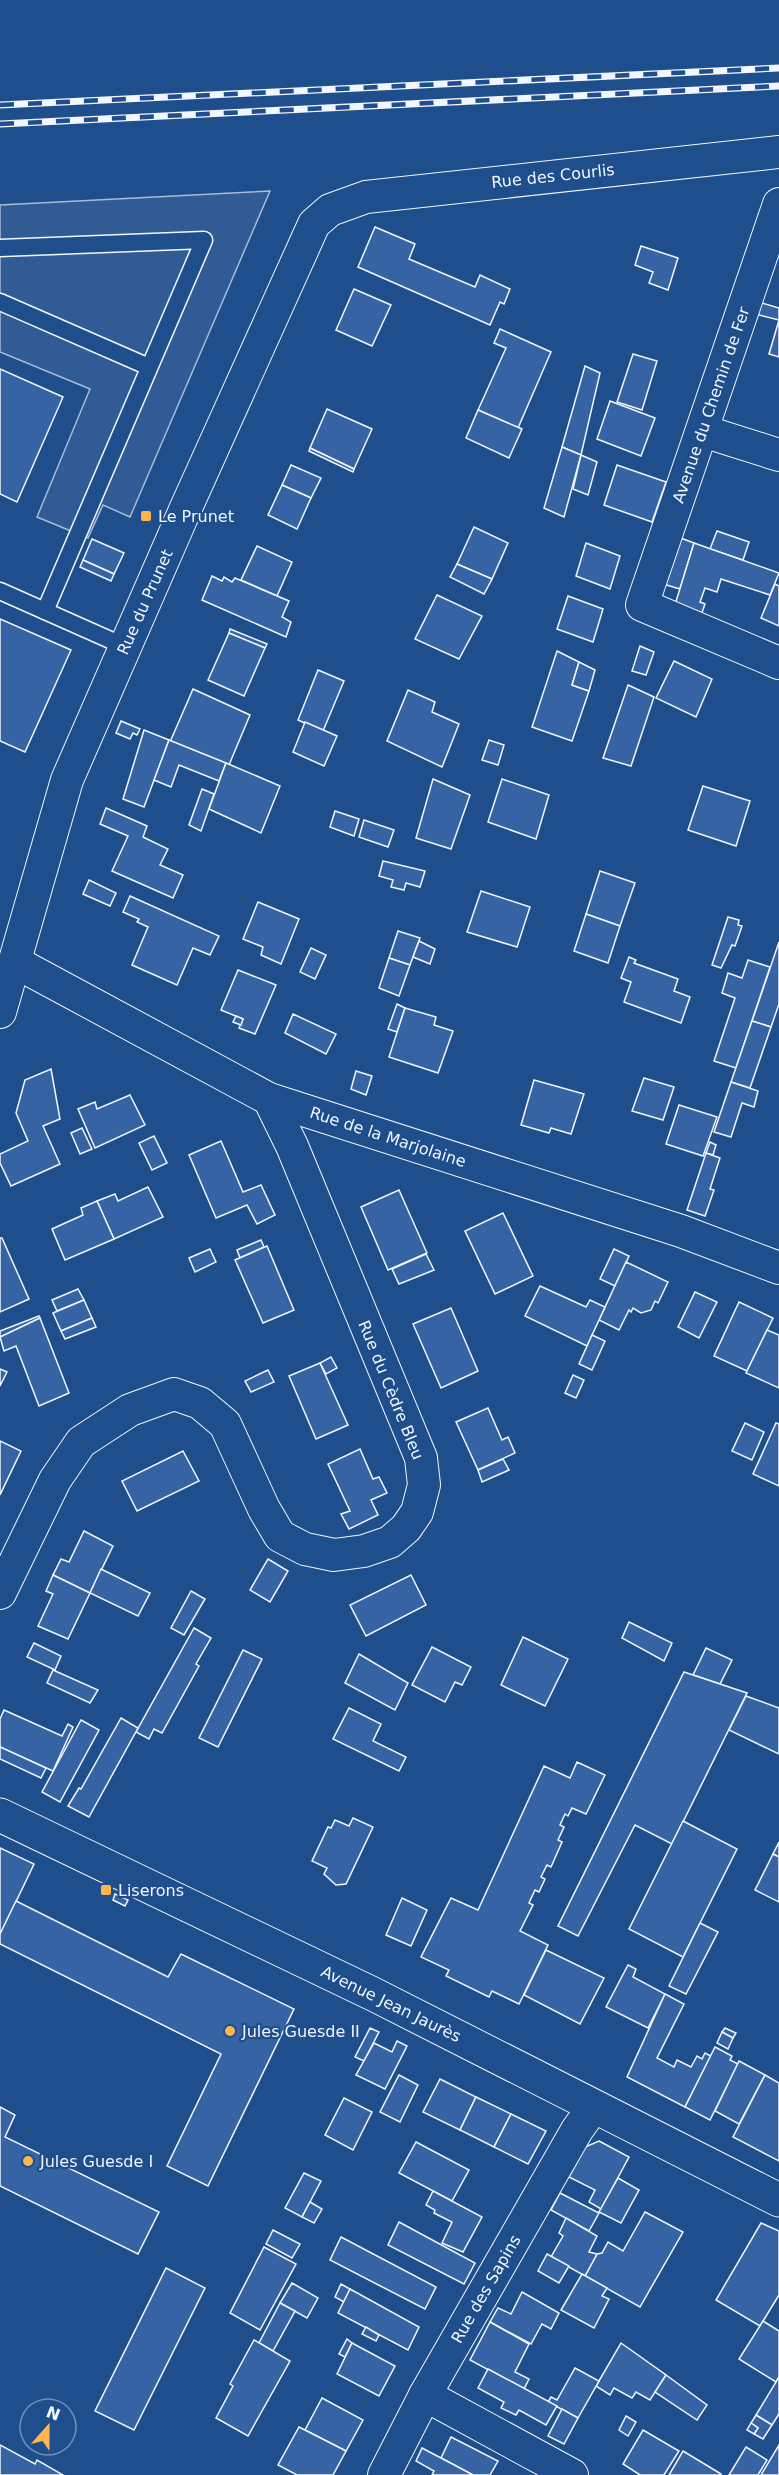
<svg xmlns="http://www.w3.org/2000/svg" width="779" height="2475" viewBox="0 0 779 2475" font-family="'DejaVu Sans',sans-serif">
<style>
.built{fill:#305b95;stroke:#a8bbd7;stroke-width:1.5}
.building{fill:#3563a3;stroke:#f2f6ff;stroke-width:1.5}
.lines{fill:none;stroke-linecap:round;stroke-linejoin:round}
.service-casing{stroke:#f2f6ff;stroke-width:19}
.minor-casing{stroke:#f2f6ff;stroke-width:34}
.secondary-casing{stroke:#f2f6ff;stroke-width:35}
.service{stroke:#1f4e8c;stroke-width:16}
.minor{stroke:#1f4e8c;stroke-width:32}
.secondary{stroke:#1f4e8c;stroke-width:33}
.rail-casing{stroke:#f2f6ff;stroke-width:7}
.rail{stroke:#1f4e8c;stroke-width:4.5;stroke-dasharray:14;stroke-linecap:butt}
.poi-dot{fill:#ffb74d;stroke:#1f4e8c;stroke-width:2}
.labels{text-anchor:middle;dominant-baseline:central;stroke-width:4.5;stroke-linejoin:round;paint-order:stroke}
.street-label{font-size:16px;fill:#f2f6ff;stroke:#1f4e8c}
.poi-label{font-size:16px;fill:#f2f6ff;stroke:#1f4e8c;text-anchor:start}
</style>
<rect width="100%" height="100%" fill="#1f4e8c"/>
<path class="built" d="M270 191 130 517 103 505 88 538 37 517 90 389 0 352V205Z"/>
<g class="building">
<path d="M375 227 415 244 409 259 475 287 480 275 510 289 504 304 500 302 490 325 358 267Z"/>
<path d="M641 246 678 258 668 290 649 283 653 272 635 265Z"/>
<path d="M354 289 391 305 372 346 336 330Z"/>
<path d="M752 300 779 308V320L755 314Z"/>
<path d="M779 320V357L769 354Z"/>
<path d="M500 329 551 352 518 428 478 410 506 348 494 343Z"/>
<path d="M633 354 657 361 642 410 617 402Z"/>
<path d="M585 366 600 373 581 455 562 447Z"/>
<path d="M0 369 63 397 17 502 0 494Z"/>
<path d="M610 401 655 418 641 456 597 439Z"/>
<path d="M327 409 372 429 354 469 310 448Z"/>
<path d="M478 410 522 429 509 458 466 438Z"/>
<path d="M562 447 581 455 564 517 544 508Z"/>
<path d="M310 448 354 469 353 472 309 451Z"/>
<path d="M581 455 597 462 588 495 573 489Z"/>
<path d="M291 465 321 478 311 498 282 485Z"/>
<path d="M617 465 666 482 652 522 604 505Z"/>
<path d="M282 485 311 498 297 529 268 515Z"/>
<path d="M474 527 508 543 492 579 457 564Z"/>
<path d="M717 531 749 542 743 560 710 549Z"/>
<path d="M678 537 694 543 680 589 663 584Z"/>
<path d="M92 539 124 553 114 574 83 560Z"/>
<path d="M586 543 620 556 610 589 576 576Z"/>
<path d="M694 543 779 573 770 595 721 579 717 592 705 588 700 602 705 604 700 618 674 608Z"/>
<path d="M257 546 292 562 277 596 241 580Z"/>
<path d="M83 560 114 574 111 581 80 567Z"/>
<path d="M457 564 492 579 484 594 450 577Z"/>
<path d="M212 576 222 581 224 577 232 582 235 578 289 601 282 617 291 622 286 637 202 600Z"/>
<path d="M775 584 779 586V626L761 618Z"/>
<path d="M437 595 482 616 459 659 415 639Z"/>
<path d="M568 596 603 609 593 642 557 629Z"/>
<path d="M0 619 71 650 25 752 0 741Z"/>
<path d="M230 629 267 644 265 648 229 633Z"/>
<path d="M229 633 265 648 244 696 208 680Z"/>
<path d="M640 646 654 652 646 675 632 671Z"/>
<path d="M557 651 579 662 572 685 589 691 572 741 532 727Z"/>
<path d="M674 661 712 679 696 717 656 698Z"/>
<path d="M579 662 595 670 589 691 572 685Z"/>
<path d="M318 670 344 681 323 731 298 720Z"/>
<path d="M628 685 654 697 631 766 603 758Z"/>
<path d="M193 689 250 715 229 765 170 742Z"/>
<path d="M408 690 435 702 432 712 459 724 442 767 387 741Z"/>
<path d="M121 721 140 729 137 735 133 733 130 739 116 733Z"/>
<path d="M305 722 337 736 324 766 293 752Z"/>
<path d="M144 730 169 740 144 807 123 799Z"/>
<path d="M169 740 226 763 219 781 179 765 171 787 154 780Z"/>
<path d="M489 740 504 745 498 765 482 760Z"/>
<path d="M226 763 280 786 261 833 209 809Z"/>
<path d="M433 779 470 795 451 849 416 838Z"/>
<path d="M502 779 549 795 536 839 488 822Z"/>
<path d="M703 786 750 801 736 846 688 830Z"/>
<path d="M202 789 214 794 201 831 189 825Z"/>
<path d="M106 808 147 826 143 837 168 849 160 865 183 875 173 898 112 871 128 836 100 824Z"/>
<path d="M335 811 359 819 354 836 330 827Z"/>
<path d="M364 820 394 830 388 847 359 837Z"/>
<path d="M383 861 425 871 420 887 406 883 404 890 391 887 393 880 379 876Z"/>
<path d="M600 871 635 883 620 926 586 914Z"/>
<path d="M89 880 116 893 110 906 83 894Z"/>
<path d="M481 891 530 907 517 947 467 932Z"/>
<path d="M130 896 219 936 210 955 193 948 177 985 132 965 148 927 137 922 139 919 123 912Z"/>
<path d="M258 902 299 919 281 964 261 955 263 947 243 939Z"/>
<path d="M586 914 620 926 608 963 574 951Z"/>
<path d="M728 917 739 920 738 925 742 926 735 946 732 945 721 968 712 965Z"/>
<path d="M398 931 420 938 410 965 389 958Z"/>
<path d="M419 941 435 949 430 964 413 957Z"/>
<path d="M779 942V1004L771 1027 752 1021Z"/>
<path d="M311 948 326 955 315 979 300 972Z"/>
<path d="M629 957 636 960 634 963 678 979 674 991 690 997 681 1023 624 1002 631 982 621 978Z"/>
<path d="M389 958 410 965 399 996 379 988Z"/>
<path d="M748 960 770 967 736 1068 714 1061 735 998 722 993 728 973 742 978Z"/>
<path d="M238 970 276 985 255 1034 239 1028 243 1019 221 1010Z"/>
<path d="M397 1004 405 1008 397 1032 388 1029Z"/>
<path d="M405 1008 436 1017 434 1025 453 1031 438 1073 389 1057Z"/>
<path d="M293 1014 336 1034 326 1054 285 1033Z"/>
<path d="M236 1016 243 1019 241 1025 233 1022Z"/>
<path d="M752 1021 771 1027 750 1088 731 1082Z"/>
<path d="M51 1069 60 1119 43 1126 60 1164 11 1186 0 1163V1154L28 1141 16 1113 25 1080Z"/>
<path d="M356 1071 372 1076 366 1095 351 1089Z"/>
<path d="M644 1078 674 1087 663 1120 632 1111Z"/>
<path d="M534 1080 584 1094 571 1134 551 1128 549 1133 521 1125Z"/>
<path d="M731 1082 758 1091 754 1107 742 1103 731 1137 714 1132Z"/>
<path d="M130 1095 145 1125 95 1148 78 1109 95 1102 97 1109Z"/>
<path d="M679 1105 717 1117 703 1156 666 1144Z"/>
<path d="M82 1128 92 1149 80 1154 71 1133Z"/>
<path d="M154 1136 167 1163 152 1170 139 1143Z"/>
<path d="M221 1141 243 1192 261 1185 275 1215 257 1224 247 1205 216 1218 189 1155Z"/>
<path d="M710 1142 716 1145 713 1155 706 1153Z"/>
<path d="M706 1153 720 1158 710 1189 714 1190 705 1216 687 1210Z"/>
<path d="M148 1187 163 1217 114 1239 97 1201 115 1194 118 1201Z"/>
<path d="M399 1190 427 1253 388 1270 361 1207Z"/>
<path d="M97 1201 114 1239 65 1260 52 1229 83 1215 81 1208Z"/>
<path d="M503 1213 533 1276 495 1294 465 1231Z"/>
<path d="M0 1238H2L29 1299 0 1312Z"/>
<path d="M261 1240 264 1247 240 1258 237 1250Z"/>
<path d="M267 1246 294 1310 263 1323 235 1260Z"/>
<path d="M210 1249 216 1262 195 1272 189 1258Z"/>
<path d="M614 1249 629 1256 615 1286 600 1279Z"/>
<path d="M426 1254 434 1270 399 1284 392 1269Z"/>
<path d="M626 1262 668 1282 658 1303 655 1301 651 1310 641 1313 633 1308 631 1312 629 1310 619 1330 599 1320Z"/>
<path d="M540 1286 586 1307 590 1300 605 1307 587 1346 525 1316Z"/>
<path d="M78 1289 84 1300 57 1311 52 1300Z"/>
<path d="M695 1292 717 1302 699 1338 678 1327Z"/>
<path d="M84 1300 92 1318 61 1331 53 1313Z"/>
<path d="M739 1302 773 1318 747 1371 714 1356Z"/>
<path d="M451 1308 478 1371 441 1388 413 1324Z"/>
<path d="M39 1316 40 1318 0 1337V1331Z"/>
<path d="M40 1318 69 1393 39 1406 16 1346 4 1351 0 1337Z"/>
<path d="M92 1318 96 1327 65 1339 61 1331Z"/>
<path d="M767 1330 779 1335V1388L746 1373Z"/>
<path d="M592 1335 605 1341 592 1370 579 1364Z"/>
<path d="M331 1357 337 1368 326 1374 320 1363Z"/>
<path d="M320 1363 348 1425 316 1439 289 1376Z"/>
<path d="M0 1369 7 1372 0 1386Z"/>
<path d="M268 1370 274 1382 251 1392 245 1381Z"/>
<path d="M573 1375 584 1380 576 1398 565 1393Z"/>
<path d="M488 1408 502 1440 508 1437 515 1453 478 1470 456 1422Z"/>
<path d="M745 1423 764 1432 752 1460 732 1451Z"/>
<path d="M776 1423 779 1424V1486L753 1474Z"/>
<path d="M0 1441 21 1451 0 1495Z"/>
<path d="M360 1449 373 1479 379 1477 387 1493 371 1500 378 1515 349 1529 341 1514 350 1511 328 1464Z"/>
<path d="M183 1451 199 1481 137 1511 122 1481Z"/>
<path d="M503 1459 509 1470 482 1482 478 1470Z"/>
<path d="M84 1531 113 1546 90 1593 53 1575 61 1559 69 1562Z"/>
<path d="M268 1559 288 1571 270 1602 250 1590Z"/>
<path d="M101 1569 150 1593 138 1616 90 1593Z"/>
<path d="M53 1575 90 1593 68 1639 38 1626 53 1594 46 1591Z"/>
<path d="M411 1575 426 1605 366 1636 350 1605Z"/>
<path d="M191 1591 205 1599 184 1635 171 1628Z"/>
<path d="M629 1622 672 1643 664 1661 622 1638Z"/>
<path d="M194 1628 211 1638 196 1664 199 1666 162 1733 154 1729 149 1739 136 1732Z"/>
<path d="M523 1637 568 1659 545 1706 501 1685Z"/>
<path d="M34 1643 61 1656 55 1670 27 1657Z"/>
<path d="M432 1647 471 1667 462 1685 455 1682 445 1702 412 1685Z"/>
<path d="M706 1648 732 1660 720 1684 693 1675Z"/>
<path d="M243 1650 262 1659 218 1747 199 1738Z"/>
<path d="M359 1654 408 1683 395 1710 345 1683Z"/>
<path d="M53 1670 98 1690 90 1703 47 1683Z"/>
<path d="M684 1672 747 1693 672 1844 635 1825 578 1936 558 1926Z"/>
<path d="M746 1696 779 1708V1754L729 1730Z"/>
<path d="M349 1708 381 1724 373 1741 406 1757 399 1771 333 1739Z"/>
<path d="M4 1710 62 1736 68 1724 73 1727 53 1771 0 1747V1719Z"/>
<path d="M121 1718 138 1728 89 1817 68 1806 79 1788 81 1789Z"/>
<path d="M81 1720 99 1730 60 1802 42 1792Z"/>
<path d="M0 1747 46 1768 41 1778 0 1759Z"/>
<path d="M577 1762 605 1775 586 1814 572 1808 568 1816 565 1814 560 1825 564 1827 558 1840 562 1842 551 1867 547 1865 541 1877 545 1879 539 1892 535 1890 529 1903 533 1905 520 1931 548 1945 519 2004 492 1991 489 1997 446 1976 449 1970 421 1957 451 1898 478 1910 544 1766 570 1778Z"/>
<path d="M353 1818 373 1827 346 1884 336 1885 324 1874 327 1868 312 1861 328 1827 331 1828 335 1820 349 1826Z"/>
<path d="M683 1821 737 1849 683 1957 629 1929Z"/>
<path d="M779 1842V1857L773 1854Z"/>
<path d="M0 1848 34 1864 1 1933 0 1932Z"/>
<path d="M773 1854 779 1857V1902L755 1890Z"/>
<path d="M115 1894 128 1900 125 1906 113 1900Z"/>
<path d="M402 1898 427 1910 411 1946 386 1935Z"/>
<path d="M16 1901 168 1977 181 1954 294 2009 208 2186 167 2166 221 2054 0 1944V1934Z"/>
<path d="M700 1923 718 1932 686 1994 669 1986Z"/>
<path d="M546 1950 604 1978 580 2024 524 1995Z"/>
<path d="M628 1965 636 1969 633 1977 665 1994 648 2028 606 2007Z"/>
<path d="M665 1994 684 2004 657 2058 674 2067 677 2060 691 2067 697 2056 702 2059 705 2053 711 2056 685 2107 627 2077Z"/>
<path d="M370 2028 379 2032 364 2061 355 2057Z"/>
<path d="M725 2028 736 2033 733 2038 722 2032Z"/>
<path d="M722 2032 733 2038 728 2049 717 2043Z"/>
<path d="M397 2041 407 2046 385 2089 356 2075 374 2043 392 2052Z"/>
<path d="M715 2047 732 2056 730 2060 738 2064 710 2120 685 2107Z"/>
<path d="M739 2061 765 2075 739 2124 715 2111Z"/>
<path d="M399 2075 418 2085 400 2122 380 2112Z"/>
<path d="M765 2075 779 2083V2161L733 2137Z"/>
<path d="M440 2079 476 2097 460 2130 423 2112Z"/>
<path d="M476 2097 511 2114 494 2147 460 2130Z"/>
<path d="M344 2098 372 2112 353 2150 325 2135Z"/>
<path d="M0 2107 15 2115 5 2137 159 2212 138 2254 0 2186Z"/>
<path d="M511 2114 546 2131 528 2164 494 2147Z"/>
<path d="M599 2141 629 2157 601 2209 589 2202 595 2190 569 2177 585 2147Z"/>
<path d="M416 2142 469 2170 452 2201 399 2173Z"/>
<path d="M304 2173 321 2181 302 2217 285 2208Z"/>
<path d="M618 2178 639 2190 621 2223 599 2212Z"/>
<path d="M433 2191 482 2217 463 2252 442 2243 452 2222 434 2213 435 2210 426 2205Z"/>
<path d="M560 2193 599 2213 589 2231 551 2210Z"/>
<path d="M310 2202 322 2209 314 2223 302 2217Z"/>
<path d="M645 2212 683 2232 640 2307 585 2276 597 2254 602 2253 608 2242 623 2251Z"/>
<path d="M566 2218 597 2236 589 2252 597 2254 585 2276 551 2257 563 2236 559 2233Z"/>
<path d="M399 2222 475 2263 464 2284 388 2245Z"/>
<path d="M761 2223 779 2231V2295L760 2326 716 2300Z"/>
<path d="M273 2230 300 2244 292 2258 266 2244Z"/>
<path d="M341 2237 436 2287 425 2309 330 2260Z"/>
<path d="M264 2247 296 2264 260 2330 230 2313Z"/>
<path d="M547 2254 569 2266 559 2283 538 2271Z"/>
<path d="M166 2268 205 2288 134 2430 95 2411Z"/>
<path d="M582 2274 607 2288 602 2296 609 2299 594 2328 561 2310Z"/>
<path d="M292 2283 318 2298 307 2318 280 2303Z"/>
<path d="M341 2284 350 2289 344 2302 335 2297Z"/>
<path d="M350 2289 419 2327 408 2350 338 2313Z"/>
<path d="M522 2292 559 2313 551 2329 542 2324 531 2344 490 2322 498 2308 511 2314Z"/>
<path d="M280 2303 295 2311 273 2351 259 2343Z"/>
<path d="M763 2321 779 2331V2377L776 2382 739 2359Z"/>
<path d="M490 2322 529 2344 515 2372 529 2379 524 2389 470 2360Z"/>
<path d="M366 2327 379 2335 376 2341 362 2334Z"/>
<path d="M347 2339 352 2343 345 2357 339 2354Z"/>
<path d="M254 2340 290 2361 248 2436 216 2418 233 2386 230 2384Z"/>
<path d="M352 2343 395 2366 379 2396 337 2374Z"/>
<path d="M621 2343 666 2375 650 2400 636 2392 632 2398 614 2388 610 2395 596 2386Z"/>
<path d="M575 2368 599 2381 578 2418 548 2402 551 2397 557 2400Z"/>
<path d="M488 2369 557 2406 546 2425 519 2410 516 2415 501 2408 504 2402 478 2388Z"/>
<path d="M666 2375 707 2405 697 2420 655 2392Z"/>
<path d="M779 2377V2414L772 2425 756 2415Z"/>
<path d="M322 2398 363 2420 346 2451 305 2430Z"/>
<path d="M562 2409 578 2418 564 2444 548 2436Z"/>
<path d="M756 2415 772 2425 763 2439 754 2434 758 2428 751 2423Z"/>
<path d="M626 2416 636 2422 628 2436 619 2430Z"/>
<path d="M751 2423 758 2428 754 2434 747 2430Z"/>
<path d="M299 2427 346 2451 333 2475H297L278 2465Z"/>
<path d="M643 2430 679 2451 664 2475H640L623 2464Z"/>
<path d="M451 2437 498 2461 490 2475H473L441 2458Z"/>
<path d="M0 2445 35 2464 37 2460 63 2475H0Z"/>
<path d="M779 2445V2475H761Z"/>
<path d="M746 2447 767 2460 758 2475H729Z"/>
<path d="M422 2448 441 2458 473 2475H432L434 2471 416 2461Z"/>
<path d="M683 2451 721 2474 720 2475H669Z"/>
</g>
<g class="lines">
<defs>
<g id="service">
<path d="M0 248 204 240 45 611"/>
<path d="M0 302 149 367"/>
<path d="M0 591 126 647"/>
</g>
<g id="minor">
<path d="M779 204 642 605 779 663"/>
<path d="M703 431 779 455"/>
<path d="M15 962 269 1099 681 1231 779 1268"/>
<path d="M0 1012 67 780 185 510 314 224 330 210 366 197 779 152"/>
<path d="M0 1593 55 1480 81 1442 130 1410 174 1394 200 1403 225 1424 264 1509 280 1536 305 1549 334 1555 364 1551 390 1542 406 1528 417 1512 424 1485 421 1458 292 1146 269 1099"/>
<path d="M425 2395 572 2475"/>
<path d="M384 2475 425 2395 577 2130 594 2106"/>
</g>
<path id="secondary" d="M0 1815 373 1994 779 2200"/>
</defs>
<use href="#service" class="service-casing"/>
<use href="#minor" class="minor-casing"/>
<use href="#secondary" class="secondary-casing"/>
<use href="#service" class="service"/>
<use href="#minor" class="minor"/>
<use href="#secondary" class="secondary"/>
<defs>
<g id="rail">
<path d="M0 105 779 68"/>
<path d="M0 124 779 86"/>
</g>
</defs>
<use href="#rail" class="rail-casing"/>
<use href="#rail" class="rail"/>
</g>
<g class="poi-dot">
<rect x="140" y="510" width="12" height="12" rx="3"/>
<rect x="100" y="1884" width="12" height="12" rx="3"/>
<circle cx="230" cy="2031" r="6"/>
<circle cx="28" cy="2161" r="6"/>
</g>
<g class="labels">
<g class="street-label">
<text transform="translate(553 176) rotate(-6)">Rue des Courlis</text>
<text transform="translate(711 405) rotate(-71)">Avenue du Chemin de Fer</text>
<text transform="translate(145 602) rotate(-66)">Rue du Prunet</text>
<text transform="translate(388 1137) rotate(18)">Rue de la Marjolaine</text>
<text transform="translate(391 1390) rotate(68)">Rue du Cèdre Bleu</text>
<text transform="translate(391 2004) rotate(26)">Avenue Jean Jaurès</text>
<text transform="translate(486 2289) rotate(-60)">Rue des Sapins</text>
</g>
<g class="poi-label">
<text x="158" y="516">Le Prunet</text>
<text x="118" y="1890">Liserons</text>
<text x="242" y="2031">Jules Guesde II</text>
<text x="40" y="2161">Jules Guesde I</text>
</g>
</g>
<g transform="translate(48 2427) rotate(21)"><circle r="28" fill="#1f4e8c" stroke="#7391ba" stroke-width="1.5"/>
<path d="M0-4.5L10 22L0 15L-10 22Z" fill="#ffb74d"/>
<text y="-9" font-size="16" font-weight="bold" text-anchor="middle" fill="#f2f6ff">N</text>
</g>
</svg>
